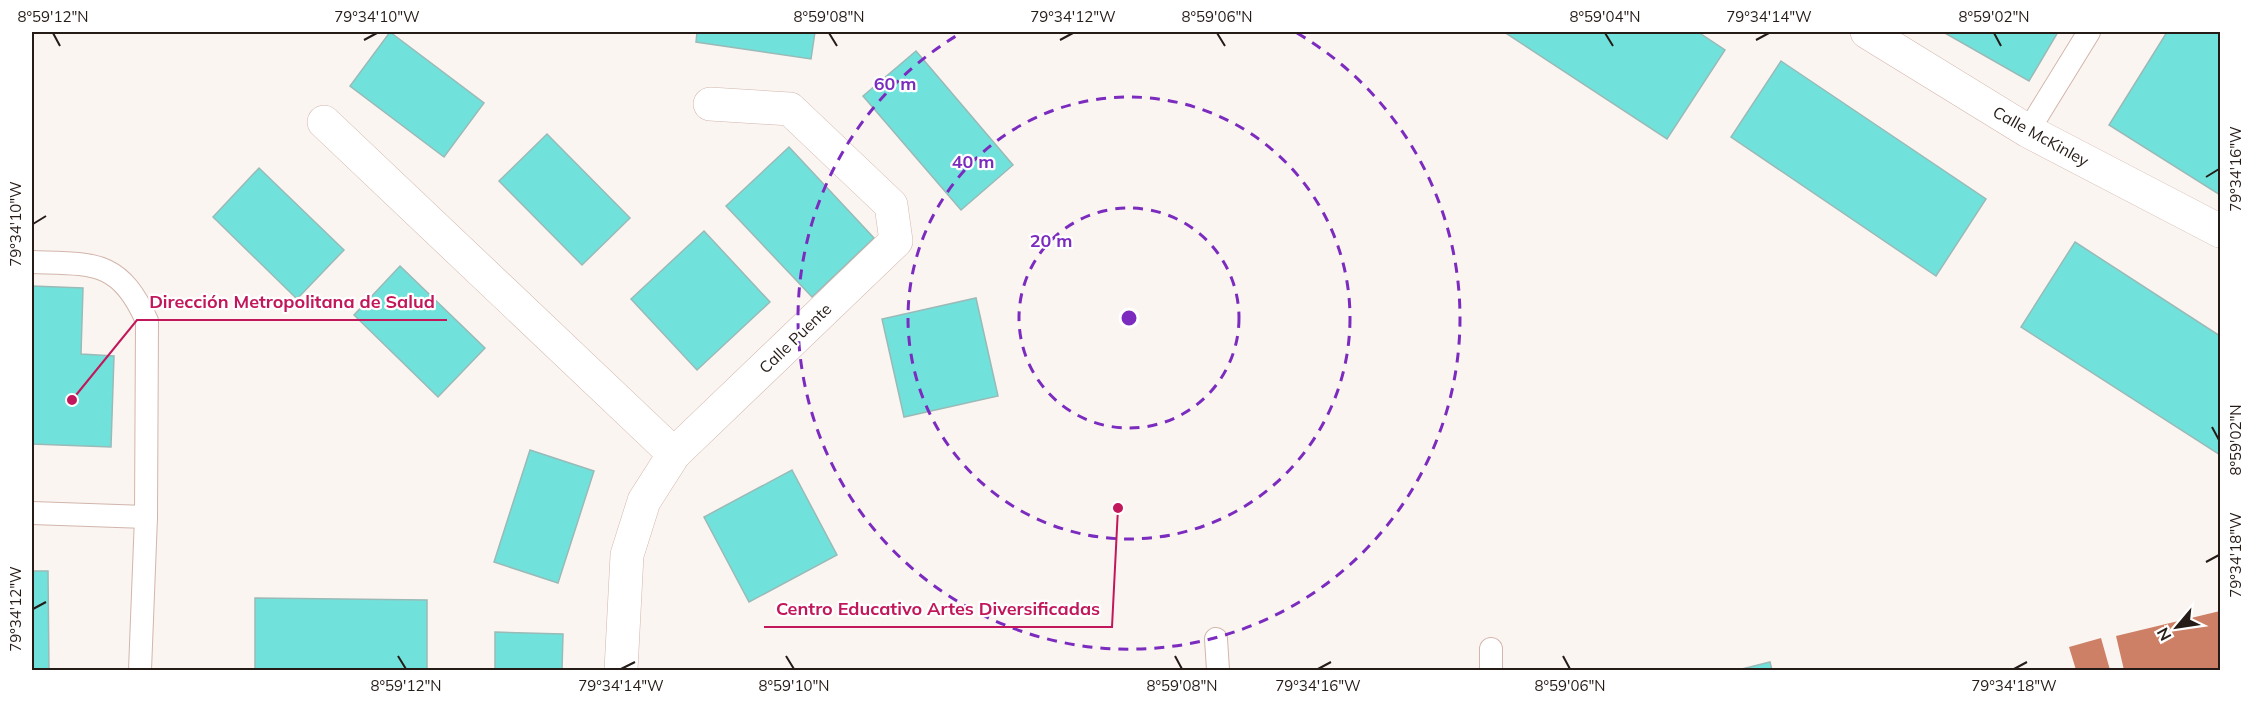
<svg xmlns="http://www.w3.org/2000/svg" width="2252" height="702" viewBox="0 0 2252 702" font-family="Mulish,sans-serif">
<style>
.water{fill:#cd8065}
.building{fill:#71e2db;stroke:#99bab7;stroke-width:1.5}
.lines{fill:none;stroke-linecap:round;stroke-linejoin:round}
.lane-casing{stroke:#d2b5ab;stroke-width:24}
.street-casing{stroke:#d2b5ab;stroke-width:34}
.lane{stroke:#fff;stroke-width:22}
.street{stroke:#fff;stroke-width:33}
.ticks{fill:none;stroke:#251b17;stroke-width:2}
.ring{fill:none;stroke:#7b2cbf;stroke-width:3;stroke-dasharray:10 8}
.labels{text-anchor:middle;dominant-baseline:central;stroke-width:4.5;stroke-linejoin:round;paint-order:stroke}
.street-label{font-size:16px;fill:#251b17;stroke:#fff}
.centre{fill:#7b2cbf;stroke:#fff;stroke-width:3}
.ring-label{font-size:18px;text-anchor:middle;font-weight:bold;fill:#7b2cbf;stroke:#fff;stroke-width:4.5;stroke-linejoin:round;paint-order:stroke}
.leader{fill:none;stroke:#c2185b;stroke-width:2}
.callout-dot{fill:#c2185b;stroke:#fff;stroke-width:2}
.callout-label{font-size:18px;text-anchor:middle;font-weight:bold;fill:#c2185b;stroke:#fff;stroke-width:4.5;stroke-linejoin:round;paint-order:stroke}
.neatline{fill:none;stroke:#251b17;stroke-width:2}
.ticks-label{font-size:15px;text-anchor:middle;fill:#251b17}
</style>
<rect width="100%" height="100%" fill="#fbf5f2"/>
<g class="water">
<path d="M2220 611V670H2124L2116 636Z"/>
<path d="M2101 638 2110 670H2076L2069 647Z"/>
</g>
<g class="building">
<path d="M390 32 484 103 444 157 350 86Z"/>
<path d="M697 32H815L811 59 696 42Z"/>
<path d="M1504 32H1698L1725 50 1667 139Z"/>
<path d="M1943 32H2058L2029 81Z"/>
<path d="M2167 32H2220V195L2109 125Z"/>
<path d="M916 51 1013 165 961 210 863 96Z"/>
<path d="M1781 61 1986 199 1936 276 1731 137Z"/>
<path d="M547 134 630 218 582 265 499 181Z"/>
<path d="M789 147 874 238 812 297 726 206Z"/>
<path d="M259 168 344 250 297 299 213 217Z"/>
<path d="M704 231 770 302 697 370 631 299Z"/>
<path d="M2075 242 2220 336V455L2021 327Z"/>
<path d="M400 266 485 348 438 397 354 315Z"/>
<path d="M32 286 83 288 81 354 114 356 111 447 32 444Z"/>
<path d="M976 298 998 396 904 417 882 319Z"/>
<path d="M530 450 594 471 558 583 494 562Z"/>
<path d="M792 470 837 555 749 602 704 517Z"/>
<path d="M32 571H48L49 670H32Z"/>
<path d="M255 598 427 600V670H255Z"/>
<path d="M495 632 563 634 562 670H495Z"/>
<path d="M1770 662 1772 670H1738Z"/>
</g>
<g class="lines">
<defs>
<g id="lane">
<path d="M2028 131 2089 32"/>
<path d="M32 262C93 264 119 259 147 321L146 517 140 670"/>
<path d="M32 513 146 517"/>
<path d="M1216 639 1218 670"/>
<path d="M1491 649V670"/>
</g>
<g id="street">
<path d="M1867 32 2028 131 2220 231"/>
<path d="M324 122 674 454"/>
<path d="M621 670 627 555 644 501 674 454 896 241 891 205 790 109 710 104"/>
</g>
</defs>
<use href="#lane" class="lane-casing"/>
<use href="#street" class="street-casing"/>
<use href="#lane" class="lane"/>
<use href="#street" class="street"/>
</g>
<path class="ticks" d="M53 33 60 46M829 33 837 46M1217 33 1225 46M1605 33 1613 46M1994 33 2001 46M364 40 377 33M1060 40 1073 33M1756 40 1769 33M2206 177 2219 169M33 224 46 216M2212 427 2219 440M2206 562 2219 555M33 609 46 602M398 656 406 669M786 656 794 669M1175 656 1182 669M1563 656 1570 669M621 669 635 662M1318 669 1331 662M2014 669 2027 662"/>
<g class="ring">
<circle cx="1129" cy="318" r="110"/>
<circle cx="1129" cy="318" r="221"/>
<path d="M1297 33A331 331 0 1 1 961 33"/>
</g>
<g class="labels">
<g class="street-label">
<text transform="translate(2041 136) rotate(29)">Calle McKinley</text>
<text transform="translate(795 338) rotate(-44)">Calle Puente</text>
</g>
</g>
<circle cx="1129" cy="318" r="9" class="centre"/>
<g class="ring-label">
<text x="895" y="90">60 m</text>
<text x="973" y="168">40 m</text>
<text x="1051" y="247">20 m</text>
</g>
<path class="leader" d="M72 400L137 320H447M1118 508L1112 627H764"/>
<g class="callout-dot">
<circle cx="72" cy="400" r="6"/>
<circle cx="1118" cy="508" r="6"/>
</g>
<g class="callout-label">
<text x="292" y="308">Dirección Metropolitana de Salud</text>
<text x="938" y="615">Centro Educativo Artes Diversificadas</text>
</g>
<rect width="2252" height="702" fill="none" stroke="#ffffff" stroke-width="66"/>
<g transform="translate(2177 627) rotate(241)" stroke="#ffffff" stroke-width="4.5" paint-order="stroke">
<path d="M0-4.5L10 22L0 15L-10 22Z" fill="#251b17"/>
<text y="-9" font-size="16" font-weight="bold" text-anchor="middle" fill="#251b17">N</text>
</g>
<rect x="33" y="33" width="2186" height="636" class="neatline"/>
<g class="ticks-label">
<text x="53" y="22">8°59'12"N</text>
<text x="377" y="22">79°34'10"W</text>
<text x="829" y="22">8°59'08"N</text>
<text x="1073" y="22">79°34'12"W</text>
<text x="1217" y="22">8°59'06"N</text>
<text x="1605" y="22">8°59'04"N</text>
<text x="1769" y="22">79°34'14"W</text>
<text x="1994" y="22">8°59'02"N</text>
<text transform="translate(2236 169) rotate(-90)" y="5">79°34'16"W</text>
<text transform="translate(16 224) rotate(-90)" y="5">79°34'10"W</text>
<text transform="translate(2236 440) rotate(-90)" y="5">8°59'02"N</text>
<text transform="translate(2236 555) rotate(-90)" y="5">79°34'18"W</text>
<text transform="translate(16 609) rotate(-90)" y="5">79°34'12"W</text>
<text x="406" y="691">8°59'12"N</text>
<text x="621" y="691">79°34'14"W</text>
<text x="794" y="691">8°59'10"N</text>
<text x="1182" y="691">8°59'08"N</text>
<text x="1318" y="691">79°34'16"W</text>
<text x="1570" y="691">8°59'06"N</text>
<text x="2014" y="691">79°34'18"W</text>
</g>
</svg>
